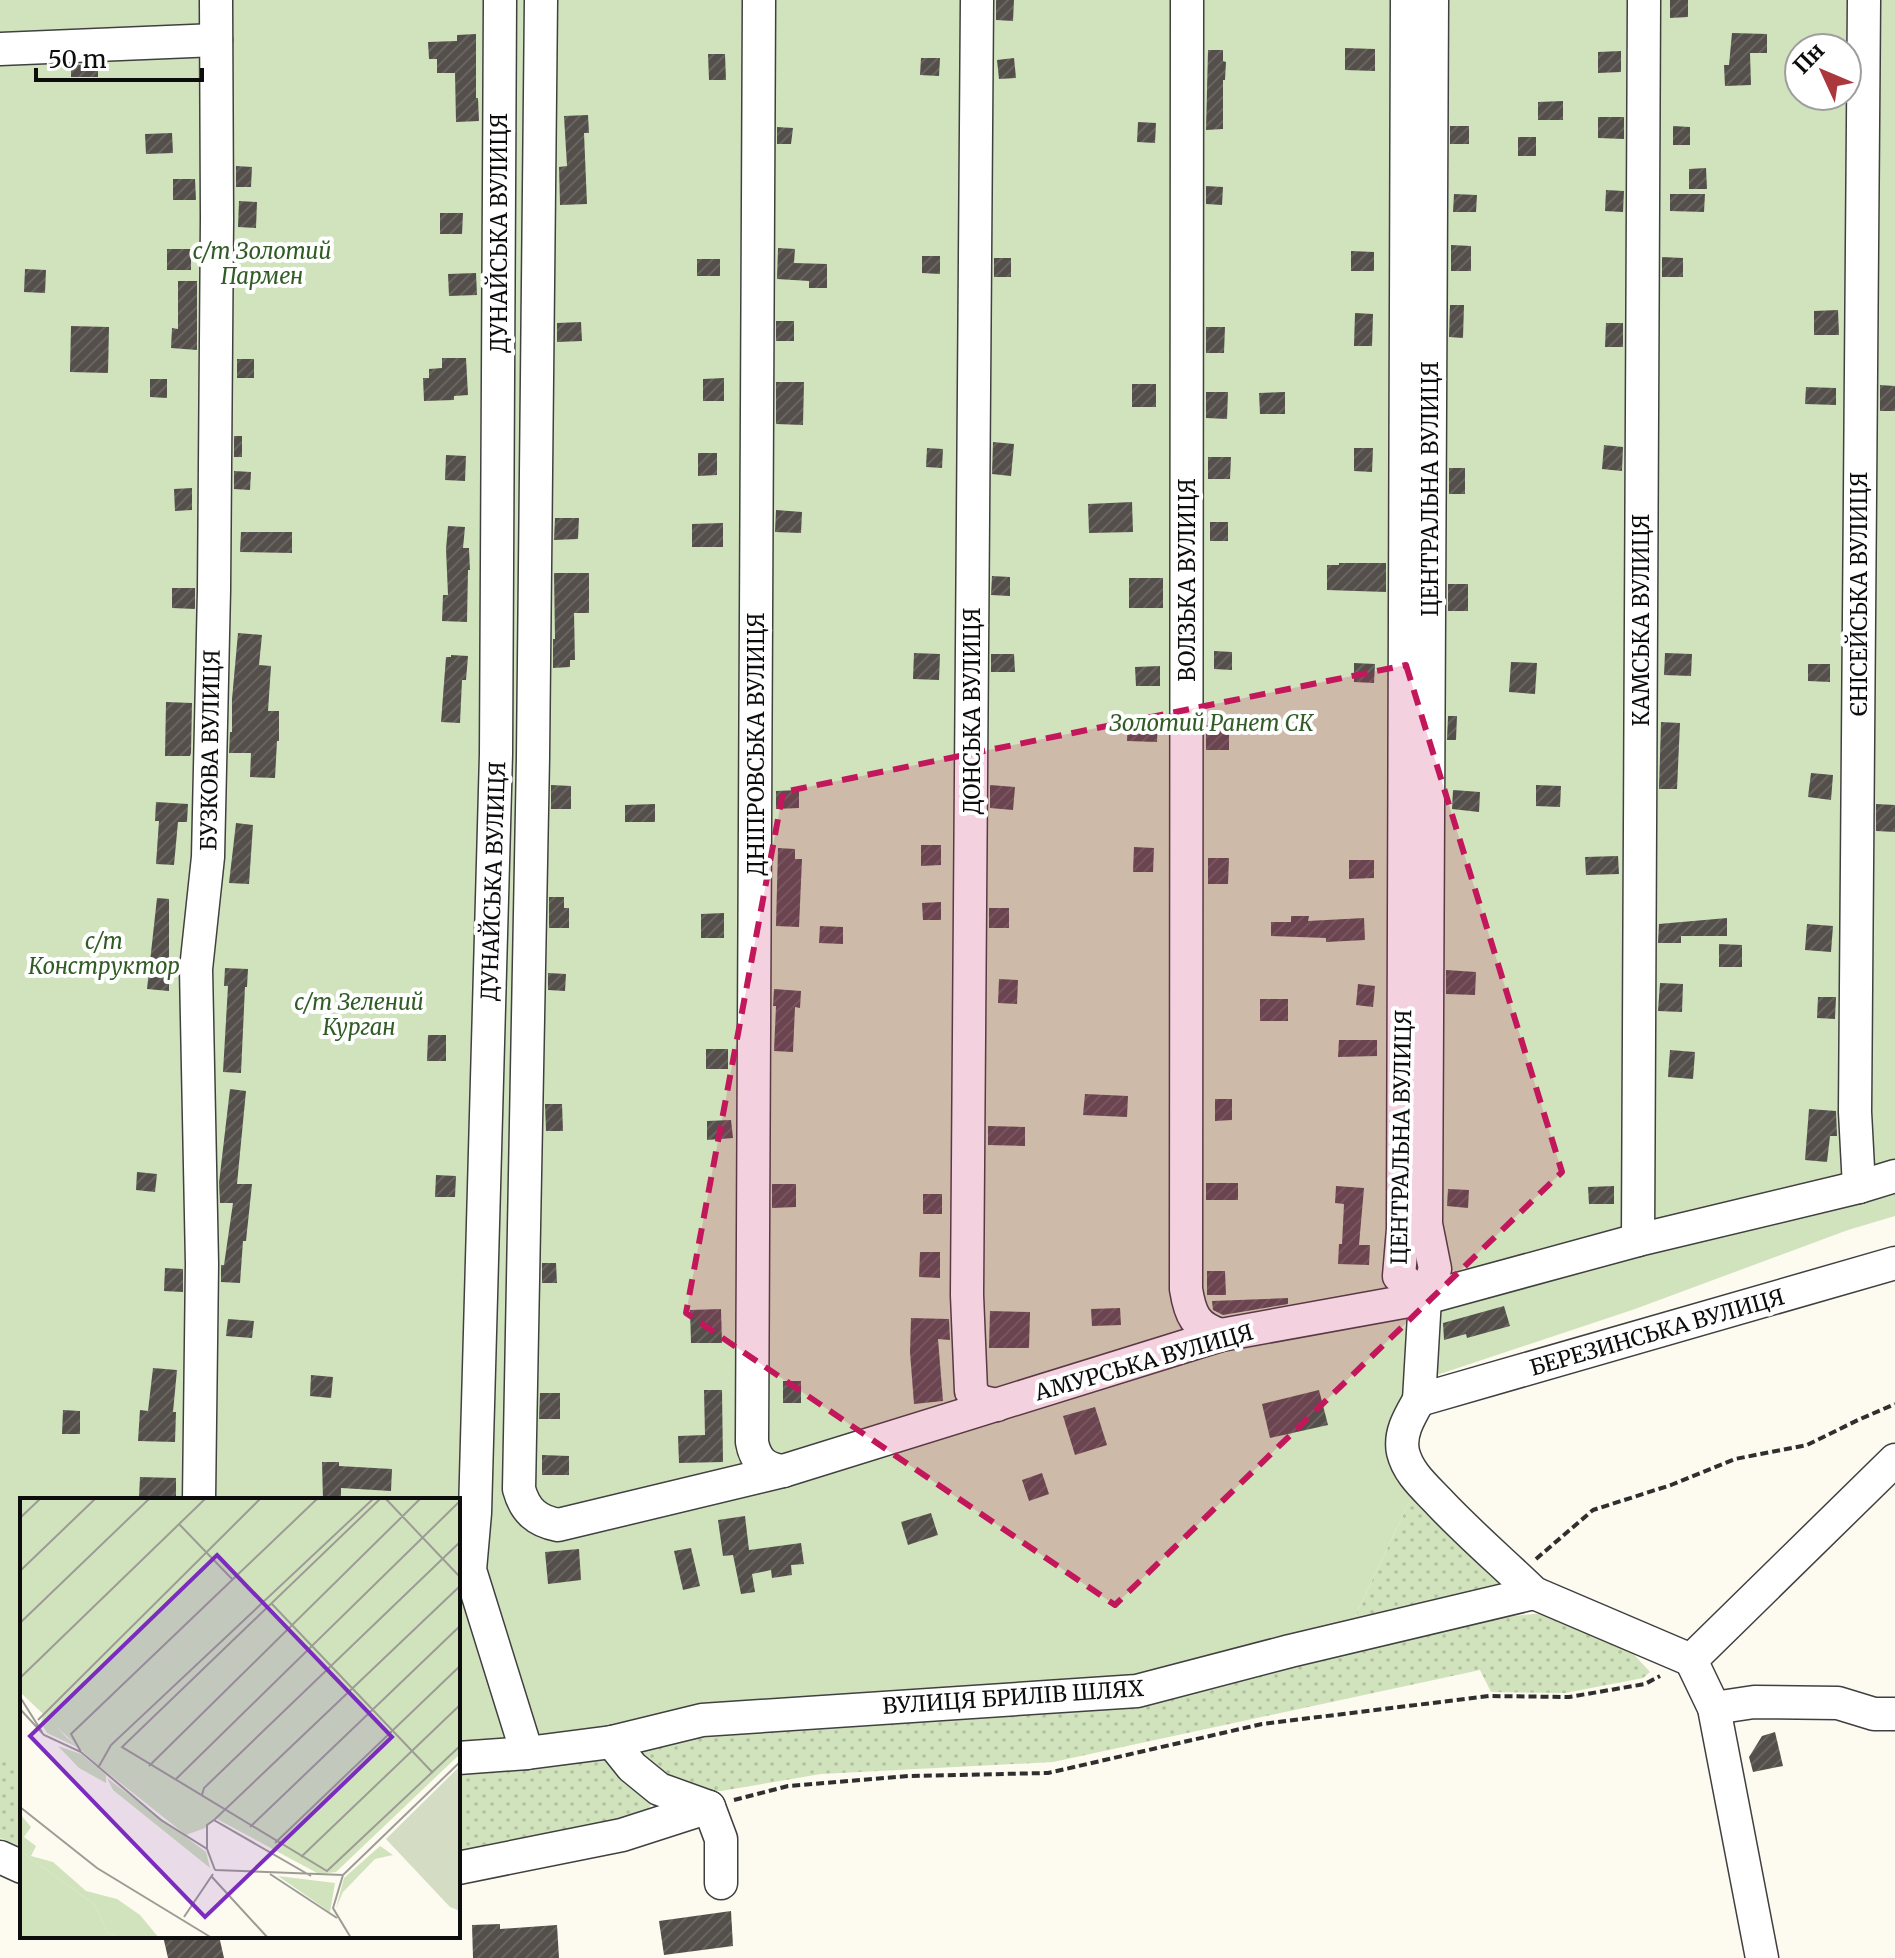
<svg xmlns="http://www.w3.org/2000/svg" width="1895" height="1958" viewBox="0 0 1895 1958" font-family="Merriweather,serif">
<style>
.grass{fill:url(#grass-dots)}
.garden{fill:#d1e3bd;fill-rule:evenodd}
.building{fill:url(#building-hatch)}
.lines{fill:none;stroke-linecap:round;stroke-linejoin:round}
.minor-casing{stroke:#404040;stroke-width:35}
.path{stroke:#2f2f2f;stroke-width:4;stroke-dasharray:8 4;stroke-linecap:butt}
.minor{stroke:#fff;stroke-width:32}
.marked{fill:#c2185b;fill-opacity:0.2;stroke:#c2185b;stroke-width:6;stroke-dasharray:16 10;stroke-linejoin:round}
.labels{text-anchor:middle;dominant-baseline:central;stroke-width:8;stroke-linejoin:round;paint-order:stroke}
.street-label{font-size:22px;fill:#0d0d0d;stroke:#fff}
.park-label{font-size:22px;font-style:italic;fill:#315c26;stroke:#fff}
.inset-road{fill:none;stroke:#9d9b95;stroke-width:2}
.view{fill:#7b2cbf;fill-opacity:0.15;stroke:#7b2cbf;stroke-width:4}
.inset-edge{fill:none;stroke:#0d0d0d;stroke-width:4}
</style>
<defs>
<pattern id="grass-dots" width="8" height="8" patternUnits="userSpaceOnUse" patternTransform="scale(2)"><rect width="8" height="8" fill="#d1e3bd"/><path d="M2 2h.1M6 6h.1" fill="none" stroke="#b2c2a1" stroke-width="1.8" stroke-linecap="round"/></pattern>
<pattern id="building-hatch" width="6" height="6" patternUnits="userSpaceOnUse" patternTransform="scale(2)"><rect width="6" height="6" fill="#544f4b"/><path d="M-1 1l2-2M0 6l6-6M5 7l2-2" fill="none" stroke="#686460"/></pattern>
</defs>
<rect width="100%" height="100%" fill="#fdfaf0"/>
<g class="grass">
<path d="M1413 1494 1502 1574 1500 1588 1350 1627Z"/>
<path d="M1544 1613 1617 1636 1650 1672 1643 1678 1565 1693 1491 1692 1480 1670 1053 1762 821 1774 721 1791H700L681 1788 629 1748 647 1741 814 1724H897L1133 1699 1309 1664 1504 1617Z"/>
<path d="M602 1751 653 1791 650 1807 637 1816 458 1855V1765Z"/>
<path d="M0 1753H22V1847L0 1838Z"/>
</g>
<path class="garden" d="M0 0H1895V1216L1848 1230 1635 1309 1404 1386 1391 1457 1413 1494 1350 1627 1132 1684 458 1746V1500H22V1758H0ZM1799 48H1847V96H1799Z"/>
<g class="building">
<path d="M996 0H1014L1013 21 996 20Z"/>
<path d="M1670 0H1688V17L1670 18Z"/>
<path d="M1732 33 1767 34V53H1750L1751 85 1725 86 1724 65H1729Z"/>
<path d="M476 34V98H478L479 121 456 122 455 73H437V59H429L428 42 457 41V35Z"/>
<path d="M1345 48 1375 49V71L1345 70Z"/>
<path d="M1208 50H1223V61L1226 62 1225 80H1223V129L1206 130Z"/>
<path d="M1621 51V72L1598 73V52Z"/>
<path d="M708 54H725L726 80H709Z"/>
<path d="M921 58H940L939 76 920 75Z"/>
<path d="M1014 58 1016 78 999 79 997 60Z"/>
<path d="M98 64V77H71V65Z"/>
<path d="M1563 101V120H1538V102Z"/>
<path d="M588 115 589 133H584L587 204 560 205 559 167 567 166 564 116Z"/>
<path d="M1598 117H1624V139L1598 138Z"/>
<path d="M1138 122 1156 123 1155 143 1137 142Z"/>
<rect x="1450" y="126" width="19" height="18"/>
<path d="M1673 126 1690 127V145H1673Z"/>
<path d="M777 127 793 128 791 144H777Z"/>
<path d="M172 133 173 153 146 154 145 134Z"/>
<rect x="1518" y="137" width="18" height="19"/>
<path d="M236 166 252 167 251 187H236Z"/>
<path d="M1706 168 1707 189H1689V169Z"/>
<path d="M173 179H195L196 200H173Z"/>
<path d="M1206 186 1223 187 1222 205 1206 204Z"/>
<path d="M1606 190 1624 191 1623 212 1605 211Z"/>
<path d="M1454 194 1477 195 1476 212H1453Z"/>
<path d="M1670 194H1705L1704 212 1670 211Z"/>
<path d="M239 201 257 202 256 228 238 227Z"/>
<path d="M440 213H463L462 234H440Z"/>
<path d="M1451 245 1471 246V271H1451Z"/>
<path d="M778 248 795 249 794 263 827 264V288H809V281L777 279Z"/>
<rect x="167" y="249" width="24" height="21"/>
<path d="M1351 251 1374 252V271H1351Z"/>
<path d="M922 256H940V274L922 273Z"/>
<path d="M1662 257 1683 258V277H1662Z"/>
<rect x="994" y="258" width="17" height="19"/>
<rect x="697" y="259" width="23" height="17"/>
<path d="M25 269 46 270 45 293 24 292Z"/>
<path d="M476 273 477 295 449 296 448 274Z"/>
<path d="M178 281H197V350L171 348 172 328 178 329Z"/>
<path d="M1450 305H1464L1463 338 1449 337Z"/>
<path d="M1838 310 1839 335H1814V311Z"/>
<path d="M1355 313 1373 314 1372 346H1354Z"/>
<rect x="776" y="321" width="18" height="20"/>
<path d="M581 322 582 341 557 342V323Z"/>
<path d="M1606 323H1623V347H1605Z"/>
<path d="M71 326 109 327 108 373 70 372Z"/>
<path d="M1206 327H1225L1224 353H1206Z"/>
<path d="M442 358H466L468 395 454 396V400L424 401 423 378H429V369L442 368Z"/>
<rect x="237" y="359" width="17" height="19"/>
<path d="M724 378V401H703V379Z"/>
<path d="M150 379H167V398L150 397Z"/>
<path d="M776 382H804L803 425 776 424Z"/>
<rect x="1132" y="384" width="24" height="23"/>
<path d="M1880 385 1895 386V411H1880Z"/>
<path d="M1806 387 1836 388V405L1805 404Z"/>
<path d="M1206 392H1228L1227 419 1206 418Z"/>
<path d="M1285 392V414H1260L1259 393Z"/>
<rect x="234" y="436" width="8" height="21"/>
<path d="M993 442 1014 444 1011 476 992 474Z"/>
<path d="M1604 445 1623 447 1622 471 1602 469Z"/>
<path d="M927 448 943 449 942 468 926 467Z"/>
<path d="M1354 448H1373L1372 472 1354 471Z"/>
<path d="M698 453H717V475L698 476Z"/>
<path d="M446 455 466 456 465 481 445 480Z"/>
<path d="M1208 457H1231L1230 479H1208Z"/>
<rect x="1449" y="468" width="16" height="26"/>
<path d="M234 471 251 472 250 490 234 489Z"/>
<path d="M192 488V510L175 511 174 489Z"/>
<path d="M1132 502 1133 532 1089 533 1088 504Z"/>
<path d="M776 510 802 512 801 533 775 532Z"/>
<path d="M555 518H579L578 539 554 540Z"/>
<rect x="1210" y="522" width="18" height="19"/>
<path d="M723 523V547H692V524Z"/>
<path d="M448 526 465 527 463 548H469L470 570H468L467 622 442 621 443 595H448L446 549Z"/>
<path d="M241 532H292V553L240 552Z"/>
<path d="M1339 563H1386V592L1327 590V565H1339Z"/>
<path d="M554 573H589V613H574L575 660H570V667L553 668V639H555Z"/>
<path d="M992 576 1010 577V596L991 595Z"/>
<rect x="1129" y="578" width="34" height="30"/>
<rect x="1448" y="584" width="20" height="27"/>
<path d="M172 588H195V609L172 608Z"/>
<path d="M238 633 262 635 259 665 271 666 268 711H279V741H277L275 778 250 777 251 753H229L230 732H232V699Z"/>
<path d="M1214 651 1232 652V670L1214 669Z"/>
<path d="M914 653 940 654 939 680 913 679Z"/>
<path d="M1665 653 1692 654 1691 676 1664 675Z"/>
<path d="M991 654H1014L1015 672H991Z"/>
<path d="M451 655 468 656 466 680H462L460 723 441 722 446 657H451Z"/>
<path d="M1511 662 1537 663 1535 694 1509 692Z"/>
<path d="M1354 663 1375 664 1374 683 1354 682Z"/>
<path d="M1808 664H1830V682L1808 681Z"/>
<path d="M1160 666V686H1136L1135 667Z"/>
<path d="M166 702 192 703 191 753 190 756H165Z"/>
<path d="M1448 716H1457L1456 740H1447Z"/>
<path d="M1128 719H1158L1157 742 1127 741Z"/>
<path d="M1661 722 1680 723 1677 789H1659Z"/>
<path d="M1206 725 1229 726V750H1206Z"/>
<path d="M1811 773 1833 775 1831 800 1808 797Z"/>
<path d="M551 785 571 786V809H551Z"/>
<path d="M990 785 1015 787 1013 810 990 808Z"/>
<path d="M1536 785 1561 786 1560 807 1536 806Z"/>
<path d="M799 790V808L776 809V791Z"/>
<path d="M1453 790 1480 792 1479 812 1452 809Z"/>
<path d="M156 802 188 804 187 822H178L174 865 156 864 159 821H155Z"/>
<path d="M655 804V822H625V805Z"/>
<path d="M1876 804 1895 805V832L1876 831Z"/>
<path d="M236 823 253 825 249 884 229 883Z"/>
<path d="M921 845H941V865L921 866Z"/>
<path d="M1134 847 1154 848 1153 872H1133Z"/>
<path d="M778 848 795 849V859H802L799 927 776 926Z"/>
<path d="M1618 856 1619 874 1586 875 1585 857Z"/>
<path d="M1208 858H1229L1228 884H1208Z"/>
<path d="M1349 860H1374V878L1349 879Z"/>
<path d="M549 897H564V908H569V928H549Z"/>
<path d="M157 898 169 899V991L147 989Z"/>
<path d="M941 902V920H923L922 903Z"/>
<rect x="989" y="908" width="20" height="20"/>
<path d="M724 913V938H701V914Z"/>
<path d="M1291 916H1309L1308 921 1364 918 1365 940 1326 942V938L1271 936V922H1291Z"/>
<path d="M1727 918V936H1681V943H1658L1659 924Z"/>
<path d="M1807 924 1833 926 1831 952 1805 950Z"/>
<path d="M820 926 843 927V944L819 943Z"/>
<path d="M1719 944 1742 945V967H1719Z"/>
<path d="M225 968 248 969 247 987H245L241 1073 223 1072 228 986H224Z"/>
<path d="M1446 970 1476 972 1475 995 1446 994Z"/>
<path d="M548 973 566 974 565 991 548 990Z"/>
<path d="M999 979 1018 980 1017 1004 998 1003Z"/>
<path d="M1660 983 1683 984 1682 1012 1658 1011Z"/>
<path d="M1358 984 1375 986 1373 1007 1356 1005Z"/>
<path d="M774 989 801 991 800 1008 795 1007 793 1052 774 1051 776 1006H773Z"/>
<path d="M1818 997H1836L1835 1019 1817 1018Z"/>
<rect x="1260" y="999" width="28" height="22"/>
<path d="M428 1035H446V1061H427Z"/>
<path d="M1339 1040H1377V1056L1338 1057Z"/>
<rect x="706" y="1049" width="22" height="20"/>
<path d="M1670 1050 1695 1052 1693 1079 1668 1077Z"/>
<path d="M230 1089 246 1091 237 1184H252L246 1241H243L240 1283 221 1282V1265H224L233 1203H220L219 1183Z"/>
<path d="M1085 1094 1128 1096 1127 1117 1083 1115Z"/>
<path d="M1215 1099H1232V1120L1215 1121Z"/>
<path d="M545 1104H562L563 1131H546Z"/>
<path d="M1809 1109 1836 1111 1837 1136H1830L1827 1162 1805 1160Z"/>
<path d="M731 1120 733 1138 707 1140V1121Z"/>
<path d="M988 1126 1025 1127V1146L988 1145Z"/>
<path d="M137 1172 157 1174 155 1192 136 1190Z"/>
<path d="M436 1175 456 1176 455 1197H435Z"/>
<rect x="1206" y="1183" width="32" height="17"/>
<path d="M772 1184H796V1207L772 1208Z"/>
<path d="M1336 1186 1364 1188 1359 1245H1370L1369 1265 1338 1264 1339 1244H1342L1344 1204 1335 1203Z"/>
<path d="M1614 1186V1204H1589L1588 1187Z"/>
<path d="M1448 1189 1469 1190 1468 1208 1447 1206Z"/>
<rect x="923" y="1194" width="19" height="20"/>
<path d="M920 1252H940V1278L919 1277Z"/>
<path d="M542 1263H556L557 1283H542Z"/>
<path d="M165 1268 183 1269V1292L164 1291Z"/>
<path d="M1207 1271H1225L1226 1295H1207Z"/>
<path d="M1288 1298V1304L1223 1315 1213 1310 1212 1301Z"/>
<path d="M1504 1306 1510 1326 1467 1338 1466 1334 1444 1340 1443 1323Z"/>
<path d="M1120 1308 1121 1325 1092 1326 1091 1309Z"/>
<path d="M721 1309 722 1343H691L690 1310Z"/>
<path d="M990 1311 1030 1312 1029 1348H989Z"/>
<path d="M911 1318 949 1319 950 1340 938 1339 943 1401 914 1404 910 1352Z"/>
<path d="M228 1319 254 1321 252 1338 226 1336Z"/>
<path d="M153 1368 177 1370 173 1412H176L175 1442 138 1441 140 1410 148 1411Z"/>
<path d="M311 1375 333 1377 331 1398 310 1396Z"/>
<rect x="783" y="1381" width="18" height="22"/>
<path d="M704 1390H722L723 1462 679 1463 678 1436 705 1435Z"/>
<path d="M1319 1390 1328 1425 1270 1438 1262 1404Z"/>
<path d="M540 1393H560V1419H539Z"/>
<path d="M1095 1407 1107 1445 1075 1455 1063 1416Z"/>
<path d="M63 1410 80 1411V1434H62Z"/>
<path d="M542 1455 569 1456V1475H542Z"/>
<path d="M322 1462H339V1466L392 1469 391 1491 341 1488V1500H323Z"/>
<path d="M1042 1473 1049 1494 1029 1501 1022 1480Z"/>
<path d="M140 1477 176 1478V1498L139 1497Z"/>
<path d="M931 1513 938 1535 908 1545 901 1522Z"/>
<path d="M745 1516 749 1550 801 1543 804 1564 791 1565 792 1575 772 1578 771 1570 752 1574 755 1592 741 1594 733 1555 723 1556 718 1520Z"/>
<path d="M691 1548 700 1586 683 1590 674 1551Z"/>
<path d="M579 1549 581 1580 548 1584 545 1552Z"/>
<path d="M1775 1732 1783 1766 1753 1772 1749 1757 1762 1736Z"/>
<path d="M731 1911 733 1946 664 1955 659 1921Z"/>
<path d="M500 1924V1929L557 1925 559 1958H473L472 1925Z"/>
<path d="M163 1936H219L224 1958H168Z"/>
</g>
<g class="lines">
<defs>
<g id="minor">
<path d="M500 0 496 754 475 1513 470 1570 527 1753"/>
<path d="M541 0 533 757 519 1489C525 1511 537 1521 558 1525L783 1471 1221 1335 1425 1298 1638 1240 1859 1187 1895 1176"/>
<path d="M759 0 752 1442C755 1460 765 1469 783 1471"/>
<path d="M977 0 967 1295 971 1391 979 1401 997 1405"/>
<path d="M1187 0 1186 1289C1190 1314 1195 1327 1221 1335"/>
<path d="M1407 0 1403 1229 1399 1276 1425 1298"/>
<path d="M1432 0 1426 1224 1435 1269 1425 1298 1419 1400 1895 1263"/>
<path d="M0 49 216 40"/>
<path d="M1859 1187 1855 1112 1864 0"/>
<path d="M1638 1240 1644 0"/>
<path d="M1419 1400C1410 1416 1399 1433 1403 1452 1408 1473 1425 1487 1439 1502 1469 1534 1502 1562 1534 1593"/>
<path d="M199 1500 202 1264 196 969 208 857 214 590 217 219 216 0"/>
<path d="M1691 1660 1714 1708 1762 1958"/>
<path d="M1691 1660 1895 1460"/>
<path d="M1714 1708 1754 1702 1838 1703 1874 1714H1895"/>
<path d="M612 1742 632 1767 659 1789 709 1807 721 1839V1883"/>
<path d="M458 1758 527 1753 612 1742 702 1720 1137 1691 1290 1651 1534 1593 1691 1660"/>
<path d="M0 1857 22 1867"/>
<path d="M458 1868 622 1835 709 1807"/>
</g>
</defs>
<use href="#minor" class="minor-casing"/>
<g class="path">
<path d="M1536 1559 1593 1510 1671 1485 1735 1459 1807 1445 1858 1420 1895 1404"/>
<path d="M734 1800 788 1786 909 1776 1048 1773 1262 1724 1489 1696 1569 1697 1645 1684 1660 1676"/>
</g>
<use href="#minor" class="minor"/>
</g>
<path class="marked" d="M1406 665 1562 1172 1115 1605 686 1313 783 792Z"/>
<g class="labels">
<g class="street-label">
<text transform="translate(499 233) rotate(-90)">ДУНАЙСЬКА ВУЛИЦЯ</text>
<text transform="translate(1430 489) rotate(-90)">ЦЕНТРАЛЬНА ВУЛИЦЯ</text>
<text transform="translate(1187 580) rotate(-90)">ВОЛЗЬКА ВУЛИЦЯ</text>
<text transform="translate(1859 594) rotate(-90)">ЄНІСЕЙСЬКА ВУЛИЦЯ</text>
<text transform="translate(1641 620) rotate(-90)">КАМСЬКА ВУЛИЦЯ</text>
<text transform="translate(972 711) rotate(-90)">ДОНСЬКА ВУЛИЦЯ</text>
<text transform="translate(756 744) rotate(-90)">ДНІПРОВСЬКА ВУЛИЦЯ</text>
<text transform="translate(210 750) rotate(-89)">БУЗКОВА ВУЛИЦЯ</text>
<text transform="translate(493 881) rotate(-88)">ДУНАЙСЬКА ВУЛИЦЯ</text>
<text transform="translate(1401 1137) rotate(-89)">ЦЕНТРАЛЬНА ВУЛИЦЯ</text>
<text transform="translate(1657 1332) rotate(-16)">БЕРЕЗИНСЬКА ВУЛИЦЯ</text>
<text transform="translate(1144 1362) rotate(-16)">АМУРСЬКА ВУЛИЦЯ</text>
<text transform="translate(1013 1697) rotate(-4)">ВУЛИЦЯ БРИЛІВ ШЛЯХ</text>
</g>
<g class="park-label">
<text x="262" y="251">с/т Золотий<tspan x="262" dy="25">Пармен</tspan></text>
<text x="1211" y="723">Золотий Ранет СК</text>
<text x="104" y="941">с/т<tspan x="104" dy="25">Конструктор</tspan></text>
<text x="359" y="1002">с/т Зелений<tspan x="359" dy="25">Курган</tspan></text>
</g>
</g>
<g transform="translate(20 1498)">
<rect width="440" height="440" fill="#fdfaf0"/>
<path d="M24 214 46 239 61 251 27 235 21 225ZM38 248 61 256 86 277V285L59 270ZM87 280 186 354 190 370 93 292ZM360 348 373 357 355 361 323 394 316 410 324 380ZM0 353 74 406 87 434 98 440H1ZM258 378 315 385 310 414Z" fill="#d1e3bd"/>
<path d="M0 316 11 329 4 339 16 348 11 358 33 364 66 393 97 401 120 417 139 440H98L87 434 74 406 0 353Z" fill="#d1e3bd"/>
<path d="M440 268V413L430 409 366 341Z" fill="#d4dcc3"/>
<path d="M0 0H440V256L316 374 299 376 195 320 185 330 166 337 75 265 0 194Z" fill="#d1e3bd"/>
<path class="inset-road" d="M361 0 102 249 307 373 440 248M365 0 440 79M0 20 21 0M159 26 213 82M0 73 76 0M251 105 413 275M0 125 130 0M0 180 186 0M0 199 22 234M0 211 24 237 61 254 141 322 187 351 195 372M18 222 241 0M61 254 51 236 298 0M129 268 401 0M78 270 91 247 354 0M155 282 440 3M182 297 184 290 440 44M0 309 77 370 192 440M230 329 440 128M255 345 440 168M187 351V327L194 322M281 359 440 207M195 372 323 377 440 264M250 376 317 420M323 377 313 410 331 440M291 378 194 322 440 88M192 379 248 440M164 419 193 376"/>
<path class="view" d="M197 57 372 239 185 419 10 238Z"/>
<rect width="440" height="440" class="inset-edge"/>
</g>
<g transform="translate(1823 72) rotate(314)"><circle r="38" fill="#ffffff" stroke="#9e9e9e" stroke-width="2"/>
<path d="M0-6L14 30L0 20L-14 30Z" fill="#ab383c"/>
<text y="-12" font-size="22" font-weight="bold" text-anchor="middle" fill="#0d0d0d">Пн</text>
</g>
<path d="M36 68v12h166v-12" fill="none" stroke="#0d0d0d" stroke-width="4"/>
<text x="48" y="68" font-size="24" fill="#0d0d0d" stroke="#ffffff" stroke-width="6" paint-order="stroke">50 m</text>
</svg>
